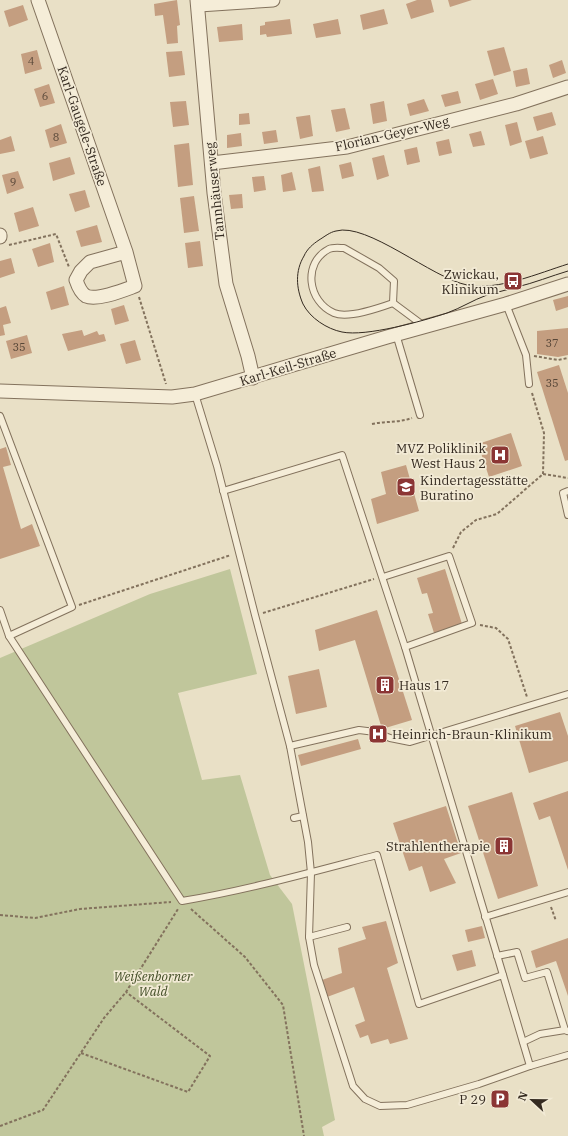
<svg xmlns="http://www.w3.org/2000/svg" width="568" height="1136" viewBox="0 0 568 1136" font-family="'IBM Plex Serif',serif">
<style>
.green{fill:#c0c69b}
.building{fill:#c49e80}
.lines{fill:none;stroke-linecap:round;stroke-linejoin:round}
.lane-casing{stroke:#83725d;stroke-width:8}
.street-casing{stroke:#83725d;stroke-width:15}
.path{stroke:#83725d;stroke-width:2;stroke-dasharray:3 2;stroke-linecap:butt}
.lane{stroke:#f5edd8;stroke-width:6}
.street{stroke:#f5edd8;stroke-width:13}
.tram{stroke:#342a20;stroke-width:1}
.labels{text-anchor:middle;dominant-baseline:central;stroke-width:3.5;stroke-linejoin:round;paint-order:stroke}
.number-label{font-size:11px;fill:#584738}
.street-label{font-size:13px;fill:#342a20;stroke:#f2ead5}
.poi-label{font-size:13px;fill:#342a20;stroke:#f2ead5;text-anchor:end}
.park-label{font-size:13px;font-style:italic;fill:#444f28;stroke:#f2ead5}
</style>
<rect width="100%" height="100%" fill="#e9e0c6"/>
<path class="green" d="M230 569 257 674 178 693 202 780 240 775 270 875 292 904 335 1120 322 1127 324 1136H0V658L150 594Z"/>
<g class="building">
<path d="M177 0 180 25 177 26 178 43 167 44 163 15 155 16 154 4Z"/>
<path d="M417 0H431L434 12 411 19 406 4Z"/>
<path d="M448 0H472L450 7Z"/>
<path d="M23 5 28 20 9 27 4 11Z"/>
<path d="M384 9 388 24 363 30 360 15Z"/>
<path d="M290 19 292 34 267 37 266 34 260 35V26L265 25V22Z"/>
<path d="M338 19 341 34 316 38 313 24Z"/>
<path d="M242 24 243 40 219 42 217 27Z"/>
<path d="M504 47 511 71 494 76 487 51Z"/>
<path d="M37 50 42 69 25 74 21 54Z"/>
<path d="M182 51 185 75 169 77 166 52Z"/>
<path d="M562 60 566 73 553 78 549 65Z"/>
<path d="M527 68 530 84 516 87 513 71Z"/>
<path d="M493 79 498 94 480 100 475 84Z"/>
<path d="M49 84 55 103 40 107 34 89Z"/>
<path d="M458 91 461 103 445 107 441 95Z"/>
<path d="M424 99 429 111 410 116 407 104Z"/>
<path d="M186 101 189 125 173 127 170 102Z"/>
<path d="M384 101 387 121 373 124 370 104Z"/>
<path d="M345 108 350 129 336 132 331 110Z"/>
<path d="M552 112 556 125 537 131 533 117Z"/>
<path d="M249 113 250 124 239 125V114Z"/>
<path d="M310 115 313 136 300 139 296 117Z"/>
<path d="M517 122 522 142 510 146 505 125Z"/>
<path d="M61 124 67 143 50 148 45 130Z"/>
<path d="M276 130 278 142 264 144 262 132Z"/>
<path d="M481 131 485 145 473 147 469 134Z"/>
<path d="M241 133 242 146 227 148V135Z"/>
<path d="M11 136 15 151 0 154V140Z"/>
<path d="M543 136 548 154 530 159 525 141Z"/>
<path d="M449 139 452 153 439 156 436 142Z"/>
<path d="M189 143 193 185 178 187 174 145Z"/>
<path d="M417 147 420 162 407 165 404 150Z"/>
<path d="M384 155 389 176 377 180 372 158Z"/>
<path d="M70 157 75 174 53 181 49 163Z"/>
<path d="M351 162 354 176 342 179 339 165Z"/>
<path d="M320 166 324 191 312 192 308 169Z"/>
<path d="M18 171 24 188 7 194 2 175Z"/>
<path d="M292 172 296 190 283 192 281 175Z"/>
<path d="M264 176 266 190 254 192 252 177Z"/>
<path d="M85 190 90 207 75 212 69 194Z"/>
<path d="M242 194 243 208 231 209 229 195Z"/>
<path d="M194 196 199 231 184 233 180 198Z"/>
<path d="M33 207 39 226 19 232 14 213Z"/>
<path d="M97 225 102 242 81 247 76 231Z"/>
<path d="M200 241 203 266 188 268 185 243Z"/>
<path d="M50 243 54 262 38 267 32 249Z"/>
<path d="M11 258 15 273 0 278V261Z"/>
<path d="M64 286 69 305 51 310 46 292Z"/>
<path d="M568 296V307L556 311 553 300Z"/>
<path d="M124 305 129 321 115 325 111 309Z"/>
<path d="M6 306 11 323 3 325 5 335 0 336V308Z"/>
<path d="M568 328V355L558 357 537 354V331Z"/>
<path d="M82 330 84 336 97 331 99 335 104 334 106 341 68 351 62 334Z"/>
<path d="M27 335 32 353 11 359 6 341Z"/>
<path d="M135 340 141 360 126 364 120 344Z"/>
<path d="M559 365 568 393V460L565 461 537 372Z"/>
<path d="M511 433 522 466 489 477 478 444Z"/>
<path d="M6 447 11 465 3 467 21 529 32 524 40 546 0 559V449Z"/>
<path d="M406 465 419 511 377 524 371 499 386 494 381 472Z"/>
<path d="M445 569 462 624 434 633 428 614 433 613 427 593 422 594 417 578Z"/>
<path d="M377 610 412 720 382 729 355 640 319 651 315 630Z"/>
<path d="M319 669 327 707 296 714 288 676Z"/>
<path d="M560 712 568 736V761L529 773 515 726Z"/>
<path d="M358 739 361 749 301 766 298 755Z"/>
<path d="M568 791V870L550 816 539 820 533 803Z"/>
<path d="M512 792 538 886 498 899 468 806Z"/>
<path d="M446 806 461 853 444 859 456 883 430 892 422 866 409 871 393 823Z"/>
<path d="M386 921 398 963 387 968 408 1039 390 1044 388 1039 371 1044 368 1035 360 1038 355 1025 365 1021 354 987 327 997 322 980 342 973 338 948 366 939 362 927Z"/>
<path d="M482 926 485 938 468 942 465 930Z"/>
<path d="M568 938V996L556 961 536 968 531 951Z"/>
<path d="M472 950 476 966 457 971 452 955Z"/>
</g>
<g class="lines">
<defs>
<g id="lane">
<path d="M344 248 379 268 394 281 393 303C379 308 348 319 334 313 308 302 302 263 329 249 333 247 340 248 344 248Z"/>
<path d="M393 303 424 326"/>
<path d="M506 304 526 355 529 384"/>
<path d="M396 334 420 415"/>
<path d="M195 394 217 466 255 615 290 746 308 842 311 873 309 937 314 965 353 1086 365 1099 380 1106 407 1105 479 1084 530 1066"/>
<path d="M0 416 72 607 9 636"/>
<path d="M223 491 342 455 405 647 503 975"/>
<path d="M568 491 563 493 568 515"/>
<path d="M383 577 449 556 472 623 405 647"/>
<path d="M0 610 9 636 182 901C248 890 312 872 377 855L419 1004 503 975 530 1066 568 1055"/>
<path d="M290 746 359 730 375 732 390 738 410 742 568 694"/>
<path d="M294 818 303 816"/>
<path d="M485 917 568 892"/>
<path d="M309 937 347 927"/>
<path d="M497 956 517 952 525 978 547 972 565 1030"/>
<path d="M523 1042 540 1034 565 1030 567 1031"/>
</g>
<g id="street">
<path d="M38 0 126 252 135 286C124 290 97 301 86 296 81 293 78 286 76 280L81 271 90 262 126 252"/>
<path d="M197 0 214 193 226 284 248 356 253 378"/>
<path d="M199 5 273 0"/>
<path d="M212 163 347 147 516 104 568 87"/>
<path d="M0 235V237"/>
<path d="M0 391 172 397 195 394 387 337 506 304 568 284"/>
</g>
</defs>
<use href="#lane" class="lane-casing"/>
<use href="#street" class="street-casing"/>
<g class="path">
<path d="M9 245 56 234 69 267"/>
<path d="M139 297 166 384"/>
<path d="M534 356 558 360 568 358"/>
<path d="M532 393 544 433 543 474"/>
<path d="M372 424C385 421 398 423 412 418"/>
<path d="M453 548 461 532 476 520 497 514 543 474 568 478"/>
<path d="M79 605 231 555"/>
<path d="M263 613 374 579"/>
<path d="M480 625 496 628 508 639 527 697"/>
<path d="M551 907 556 921"/>
<path d="M191 909 245 957 283 1005 304 1136"/>
<path d="M0 915 35 918 80 909 171 902"/>
<path d="M81 1053 188 1092 210 1056 126 992"/>
<path d="M0 1126 43 1110 104 1018 126 992 178 909"/>
</g>
<use href="#lane" class="lane"/>
<use href="#street" class="street"/>
<path class="tram" d="M568 264C539 273 498 291 467 285 432 278 367 222 336 231 330 232 324 237 319 240 313 244 307 249 304 256 295 271 296 288 303 304 310 318 327 329 342 332 366 337 423 321 447 313 461 308 473 300 487 295 497 292 507 290 517 287 534 283 551 276 568 271"/>
</g>
<defs>
<symbol id="bus-square" viewBox="-11 -11 22 22"><rect x="-9" y="-9" width="18" height="18" rx="4" fill="#8b3534" stroke="#f2ead5"/><path d="M-5-6H5V4H4V6H2V4H-2V6H-4V4H-5ZM-3.5-4V0h7V-4ZM-3.5 1.2v1.5H-2V1.2ZM2 1.2v1.5H3.5V1.2Z" fill="#fff"/></symbol>
<symbol id="hospital-square" viewBox="-11 -11 22 22"><rect x="-9" y="-9" width="18" height="18" rx="4" fill="#8b3534" stroke="#f2ead5"/><path d="M-5-5h3v3.5h4V-5h3V5h-3V1.5h-4V5h-3Z" fill="#fff"/></symbol>
<symbol id="school-square" viewBox="-11 -11 22 22"><rect x="-9" y="-9" width="18" height="18" rx="4" fill="#8b3534" stroke="#f2ead5"/><path d="M0-5L7-2L0 1L-7-2ZM-4 1L0 2.5L4 1V4Q0 6-4 4Z" fill="#fff"/></symbol>
<symbol id="building-square" viewBox="-11 -11 22 22"><rect x="-9" y="-9" width="18" height="18" rx="4" fill="#8b3534" stroke="#f2ead5"/><path d="M-4-6H4V6H1V3H-1V6H-4ZM-2.5-4.3h1.7v1.8h-1.7ZM.8-4.3h1.7v1.8H.8ZM-2.5-1h1.7V.8h-1.7ZM.8-1h1.7V.8H.8Z" fill="#fff"/></symbol>
<symbol id="parking-square" viewBox="-11 -11 22 22"><rect x="-9" y="-9" width="18" height="18" rx="4" fill="#8b3534" stroke="#f2ead5"/><path d="M-3.5-5.5H1a3.5 3.5 0 0 1 0 7H-1V5.5H-3.5ZM-1-3.4V-.6H.8a1.4 1.4 0 0 0 0-2.8Z" fill="#fff"/></symbol>
</defs>
<g fill-rule="evenodd">
<use href="#bus-square" x="502" y="270" width="22" height="22"/>
<use href="#hospital-square" x="489" y="444" width="22" height="22"/>
<use href="#school-square" x="395" y="476" width="22" height="22"/>
<use href="#building-square" x="374" y="674" width="22" height="22"/>
<use href="#hospital-square" x="367" y="723" width="22" height="22"/>
<use href="#building-square" x="493" y="835" width="22" height="22"/>
<use href="#parking-square" x="489" y="1088" width="22" height="22"/>
</g>
<g class="labels">
<g class="number-label">
<text x="31" y="61">4</text>
<text x="45" y="96">6</text>
<text x="56" y="137">8</text>
<text x="13" y="182">9</text>
<text x="552" y="343">37</text>
<text x="19" y="347">35</text>
<text x="552" y="383">35</text>
</g>
<g class="street-label">
<text transform="translate(82 126) rotate(71)">Karl-Gaugele-Straße</text>
<text transform="translate(392 134) rotate(-13)">Florian-Geyer-Weg</text>
<text transform="translate(215 191) rotate(-96)">Tannhäuserweg</text>
<text transform="translate(288 367) rotate(-17)">Karl-Keil-Straße</text>
</g>
<g class="poi-label">
<text x="499" y="274">Zwickau,<tspan x="499" dy="15">Klinikum</tspan></text>
<text x="486" y="448">MVZ Poliklinik<tspan x="486" dy="15">West Haus 2</tspan></text>
<text x="420" y="480" text-anchor="start">Kindertagesstätte<tspan x="420" dy="15">Buratino</tspan></text>
<text x="399" y="685" text-anchor="start">Haus 17</text>
<text x="392" y="734" text-anchor="start">Heinrich-Braun-Klinikum</text>
<text x="490" y="846">Strahlentherapie</text>
<text x="486" y="1099">P 29</text>
</g>
<g class="park-label">
<text x="153" y="976">Weißenborner<tspan x="153" dy="15">Wald</tspan></text>
</g>
</g>
<g transform="translate(532 1100) rotate(292)" stroke="#f2ead5" stroke-width="3" paint-order="stroke">
<path d="M0-3L7 15L0 10L-7 15Z" fill="#342a20"/>
<text y="-6" font-size="11" font-weight="bold" text-anchor="middle" fill="#342a20">N</text>
</g>
</svg>
